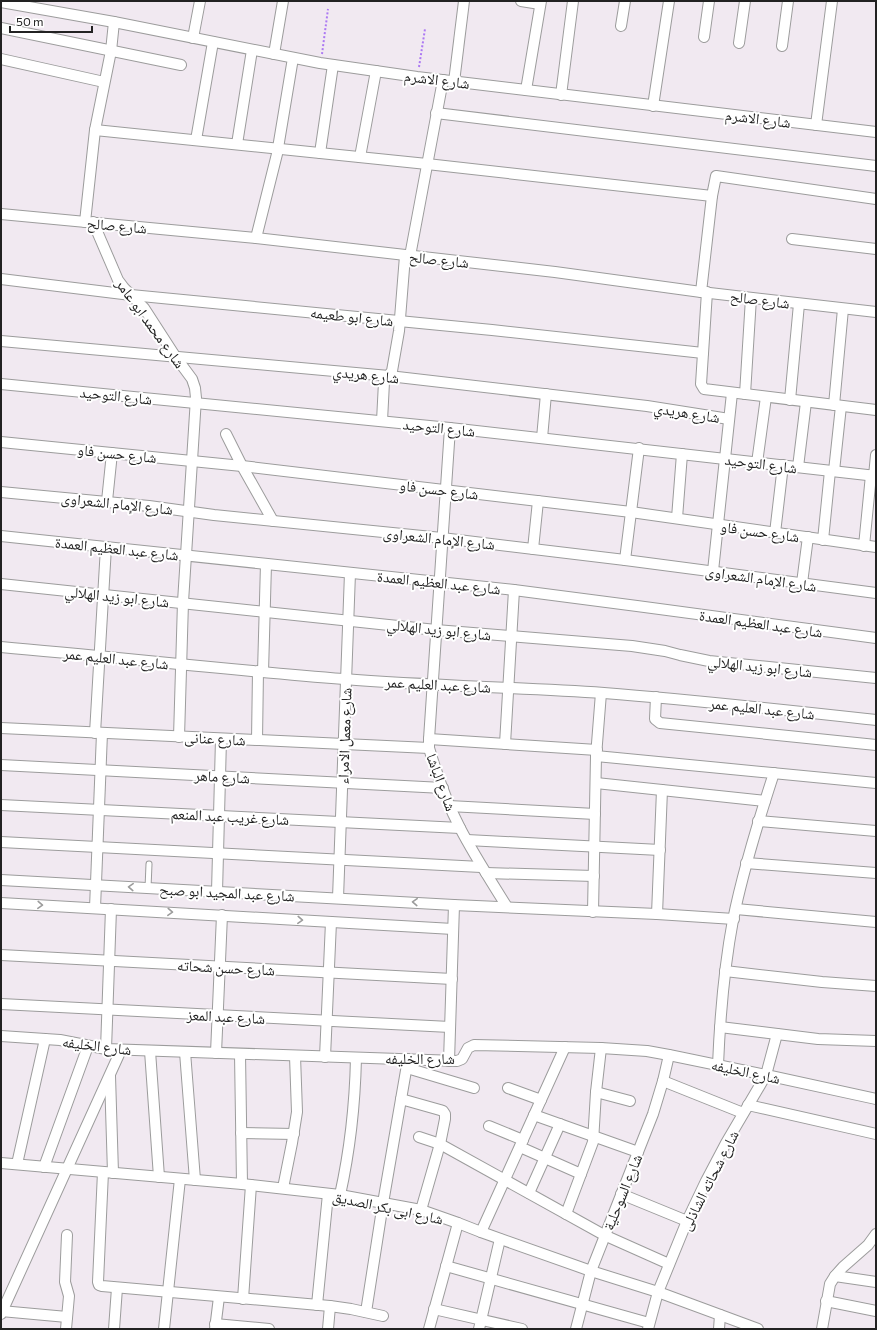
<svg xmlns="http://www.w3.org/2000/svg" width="877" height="1330" viewBox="0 0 877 1330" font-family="Commissioner,'Noto Naskh Arabic',sans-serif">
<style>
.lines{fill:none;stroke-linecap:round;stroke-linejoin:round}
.lane-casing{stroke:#9c9c9c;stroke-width:7}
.street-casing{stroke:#9c9c9c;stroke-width:12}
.path{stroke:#ac79f3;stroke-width:2;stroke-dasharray:2 2;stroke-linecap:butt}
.lane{stroke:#fff;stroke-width:5}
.street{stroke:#fff;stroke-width:10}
.oneway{stroke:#9c9c9c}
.labels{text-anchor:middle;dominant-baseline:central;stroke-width:4;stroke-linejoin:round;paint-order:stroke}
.street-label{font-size:15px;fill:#222;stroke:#fff}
</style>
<rect width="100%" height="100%" fill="#f1e9f1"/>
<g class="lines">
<defs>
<path id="lane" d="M148 888 149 864"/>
<g id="street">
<path d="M521 1 540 4"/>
<path d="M1 2 114 22 320 63 417 77 876 132"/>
<path d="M621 26 625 1"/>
<path d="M1 28 181 65"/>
<path d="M704 37 709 1"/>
<path d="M193 38 200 1"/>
<path d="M739 43 745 1"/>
<path d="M782 46 788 1"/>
<path d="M274 54 283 1"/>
<path d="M1 59 104 82"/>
<path d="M454 82 464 1"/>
<path d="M526 90 541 1"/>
<path d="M561 95 573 1"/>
<path d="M653 106 669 1"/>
<path d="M436 113 876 166"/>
<path d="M816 125 832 1"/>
<path d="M95 130 427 164 712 196"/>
<path d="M196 140 213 42"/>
<path d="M237 144 252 50"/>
<path d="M320 153 333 65"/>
<path d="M360 157 376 71"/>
<path d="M1 214 256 238 555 272 701 292 876 312"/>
<path d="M85 222 95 130 111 51 114 22"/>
<path d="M93 222 118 280 124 288 144 308 175 356 192 379 195 388 196 398 183 602 179 737"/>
<path d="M256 238 277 154 293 58"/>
<path d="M792 239 876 249"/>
<path d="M410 256 443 80"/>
<path d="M1 279 131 295 492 330 703 353"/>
<path d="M701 292 712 196 716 176 876 199"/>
<path d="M707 292 701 384 704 389 876 410"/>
<path d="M1 341 389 376 647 406 729 419"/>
<path d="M1 384 450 428 876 476"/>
<path d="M745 394 751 298"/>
<path d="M790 400 799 304"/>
<path d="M834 405 843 309"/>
<path d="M382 421 384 382 392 371 399 331 405 256"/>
<path d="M450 428 429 739V748C437 775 447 803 460 828 474 855 491 881 507 907"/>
<path d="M226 434 242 466 273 521"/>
<path d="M542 438 546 394"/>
<path d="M1 442 242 466 631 512 876 547"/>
<path d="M757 463 766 397"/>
<path d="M798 467 806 402"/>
<path d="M834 471 841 406"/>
<path d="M874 476 876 455"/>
<path d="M1 492 149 506 214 515 442 538 625 560 876 593"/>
<path d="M107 501 112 453"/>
<path d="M677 518 682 454"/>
<path d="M775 533 783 465"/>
<path d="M1 536 514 590 637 606 876 638"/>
<path d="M823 540 830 471"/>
<path d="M864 546 871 475"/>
<path d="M533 549 538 501"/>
<path d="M625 560 639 448"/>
<path d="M713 571 732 393"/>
<path d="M802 583 808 537"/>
<path d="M1 584 436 630 632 646 665 651 680 655 709 661 876 678"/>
<path d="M1 647C115 657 229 670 344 679 430 686 517 687 604 693 695 700 785 710 876 720"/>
<path d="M263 672 266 564"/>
<path d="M656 697 655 719 660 723 876 745"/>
<path d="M1 728 429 748"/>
<path d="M95 733 106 547"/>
<path d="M429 739 597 750"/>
<path d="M257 740 258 671"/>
<path d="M505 744 514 590"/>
<path d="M596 756 876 783"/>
<path d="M1 765 443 788"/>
<path d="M596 783 765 801"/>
<path d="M1 805 460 828"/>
<path d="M449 806 595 814"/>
<path d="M758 821 876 831"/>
<path d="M467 840 660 850"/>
<path d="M1 842 481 867"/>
<path d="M746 863 876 873"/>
<path d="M486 873 594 876"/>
<path d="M1 880 454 905 657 914 734 919"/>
<path d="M217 892 221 739"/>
<path d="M338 898 350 573"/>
<path d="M1 903 453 929"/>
<path d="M95 908 102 733"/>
<path d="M736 909 876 922"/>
<path d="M593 912 596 756 601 693"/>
<path d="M657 914 662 790"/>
<path d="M1 955 452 979"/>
<path d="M725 971 822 982 876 986"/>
<path d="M1 1004 450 1027"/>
<path d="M720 1027 818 1039 876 1041"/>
<path d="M1 1036 60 1040 106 1049 457 1061 462 1059 468 1048 474 1045 601 1048 647 1051 669 1055 766 1075 876 1099"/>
<path d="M106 1049 111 909"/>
<path d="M150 1051 159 1177"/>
<path d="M185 1052 195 1180"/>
<path d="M216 1053 222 915"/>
<path d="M240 1054 242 1184"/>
<path d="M325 1057 331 922"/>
<path d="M449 1061 454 905"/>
<path d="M718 1065C720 1016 724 968 733 920 743 870 758 822 774 773"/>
<path d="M407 1068 474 1088"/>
<path d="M110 1076 113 1173"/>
<path d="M663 1081 743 1113"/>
<path d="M508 1088 541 1100"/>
<path d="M596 1092 630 1101"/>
<path d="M401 1099 440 1110 443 1111 445 1114V1119L440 1144 421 1210"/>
<path d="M748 1105 876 1134"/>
<path d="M534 1115 638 1152"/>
<path d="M489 1126 523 1140"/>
<path d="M241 1133 294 1134"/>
<path d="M419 1137 440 1144 604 1235 669 1264"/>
<path d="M520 1147 581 1174"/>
<path d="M1 1163 242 1184 340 1195 421 1210 458 1223 481 1232 591 1271 658 1292 758 1329"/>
<path d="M17 1164 45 1039"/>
<path d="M44 1167 88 1046"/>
<path d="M103 1172 98 1282 99 1285 102 1286 330 1306 351 1309 383 1316"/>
<path d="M283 1188 292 1143 297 1112 295 1056"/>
<path d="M529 1193 560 1124"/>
<path d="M621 1194 687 1221"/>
<path d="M340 1195C350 1150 355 1104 356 1058"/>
<path d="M566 1214 593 1142 596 1092 601 1048"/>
<path d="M481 1232 565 1047"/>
<path d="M446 1266 649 1323"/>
<path d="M835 1276 876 1282"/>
<path d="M243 1299 251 1185"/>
<path d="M826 1301 876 1311"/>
<path d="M317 1305 328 1194"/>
<path d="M434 1309 522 1329"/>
<path d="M1 1311 67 1317"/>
<path d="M366 1312 383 1203 408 1059"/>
<path d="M1 1314 121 1050"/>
<path d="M215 1324 269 1329"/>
<path d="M66 1329 69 1296 65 1282 67 1235"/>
<path d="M114 1329 117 1288"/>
<path d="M164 1329 180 1179"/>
<path d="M215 1329 219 1297"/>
<path d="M328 1329 330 1306"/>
<path d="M429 1329 458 1223"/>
<path d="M479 1329 500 1239"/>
<path d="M576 1329 591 1271 653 1114 663 1081 669 1055"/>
<path d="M648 1329 658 1292 687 1221 706 1181 726 1143 766 1075 777 1034"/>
<path d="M719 1329 720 1315"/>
<path d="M822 1329 830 1284 835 1276 843 1267 868 1245 876 1234"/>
</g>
</defs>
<use href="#lane" class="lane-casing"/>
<use href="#street" class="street-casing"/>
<g class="path">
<path d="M322 54 328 9"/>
<path d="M419 67 425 29"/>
</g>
<use href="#lane" class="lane"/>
<use href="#street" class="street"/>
</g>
<defs><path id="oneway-chevron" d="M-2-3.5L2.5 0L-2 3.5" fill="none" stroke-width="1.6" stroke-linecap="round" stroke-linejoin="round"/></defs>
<g class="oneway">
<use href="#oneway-chevron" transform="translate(131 887) rotate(-177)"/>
<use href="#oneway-chevron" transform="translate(415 902) rotate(-177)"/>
<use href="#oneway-chevron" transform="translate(40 905) rotate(3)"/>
<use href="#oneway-chevron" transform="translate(170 912) rotate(3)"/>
<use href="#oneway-chevron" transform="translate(300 920) rotate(3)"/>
</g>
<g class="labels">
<g class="street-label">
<text transform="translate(437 79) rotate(7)">شارع الاشرم</text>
<text transform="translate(758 118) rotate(7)">شارع الاشرم</text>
<text transform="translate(117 225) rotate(5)">شارع صالح</text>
<text transform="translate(439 259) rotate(6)">شارع صالح</text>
<text transform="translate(760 299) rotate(7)">شارع صالح</text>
<text transform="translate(352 316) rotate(6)">شارع ابو طعيمه</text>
<text transform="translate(151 323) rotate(54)">شارع محمد ابو عامر</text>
<text transform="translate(366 374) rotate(6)">شارع هريدي</text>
<text transform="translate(116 395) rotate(6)">شارع التوحيد</text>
<text transform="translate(687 412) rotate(9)">شارع هريدي</text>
<text transform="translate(439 427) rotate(6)">شارع التوحيد</text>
<text transform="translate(117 453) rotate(6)">شارع حسن فاو</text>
<text transform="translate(761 463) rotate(7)">شارع التوحيد</text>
<text transform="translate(439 489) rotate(7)">شارع حسن فاو</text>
<text transform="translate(117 503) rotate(6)">شارع الإمام الشعراوى</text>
<text transform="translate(760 531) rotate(8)">شارع حسن فاو</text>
<text transform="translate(439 538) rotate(6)">شارع الإمام الشعراوى</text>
<text transform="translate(117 548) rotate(6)">شارع عبد العظيم العمدة</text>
<text transform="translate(761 578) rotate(8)">شارع الإمام الشعراوى</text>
<text transform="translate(439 582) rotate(6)">شارع عبد العظيم العمدة</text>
<text transform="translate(117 596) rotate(6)">شارع ابو زيد الهلالي</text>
<text transform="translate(761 623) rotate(8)">شارع عبد العظيم العمدة</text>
<text transform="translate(439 629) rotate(6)">شارع ابو زيد الهلالي</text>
<text transform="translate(116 658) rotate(6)">شارع عبد العليم عمر</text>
<text transform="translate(760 666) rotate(6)">شارع ابو زيد الهلالي</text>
<text transform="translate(438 684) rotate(3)">شارع عبد العليم عمر</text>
<text transform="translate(762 708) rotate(6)">شارع عبد العليم عمر</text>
<text transform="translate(344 736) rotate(-88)">شارع معمل الامراء</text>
<text transform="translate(215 738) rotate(3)">شارع عنانى</text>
<text transform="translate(222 776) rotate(3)">شارع ماهر</text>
<text transform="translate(442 782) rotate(70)">شارع الباشا</text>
<text transform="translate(230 816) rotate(3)">شارع غريب عبد المنعم</text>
<text transform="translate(227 892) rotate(3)">شارع عبد المجيد ابو صبح</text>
<text transform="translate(226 967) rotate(3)">شارع حسن شحاته</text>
<text transform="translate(226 1016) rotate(3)">شارع عبد المعز</text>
<text transform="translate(97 1045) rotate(7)">شارع الخليفه</text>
<text x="420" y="1058">شارع الخليفه</text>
<text transform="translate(746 1071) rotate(12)">شارع الخليفه</text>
<text transform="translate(709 1180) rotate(-63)">شارع شحاته الشاذلى</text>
<text transform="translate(622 1192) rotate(-68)">شارع السوحلية</text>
<text transform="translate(388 1207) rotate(12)">شارع ابى بكر الصديق</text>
</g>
</g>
<rect width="877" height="1330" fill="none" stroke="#222222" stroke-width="4"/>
<path d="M10 26v6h82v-6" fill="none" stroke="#222222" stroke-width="2"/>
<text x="16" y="26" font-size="12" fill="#222222" stroke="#ffffff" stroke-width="3" paint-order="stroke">50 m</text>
</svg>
